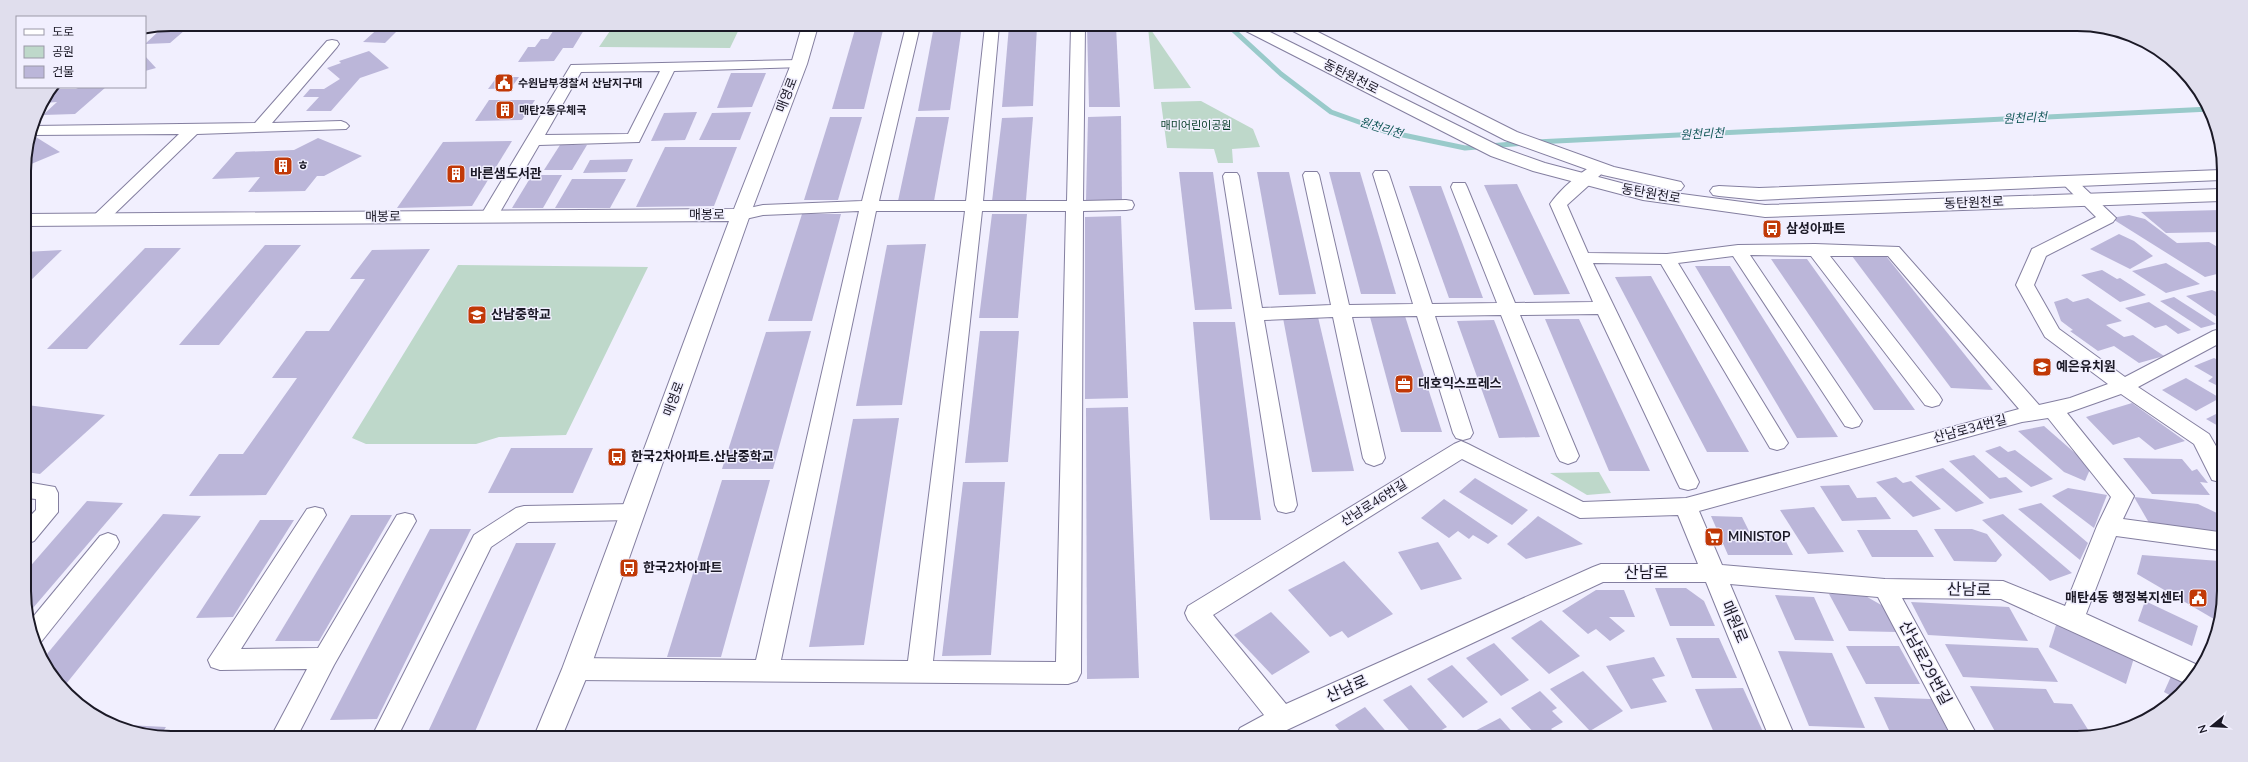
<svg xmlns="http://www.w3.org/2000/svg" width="2248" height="762" viewBox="0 0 2248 762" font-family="'Nunito Sans','Noto Sans KR',sans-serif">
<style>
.green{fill:#bed8ca}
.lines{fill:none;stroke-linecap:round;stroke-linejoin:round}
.stream{stroke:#99caca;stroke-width:5}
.building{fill:#bbb6d9}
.minor-casing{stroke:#847fa0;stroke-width:2}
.tertiary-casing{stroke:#847fa0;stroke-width:2}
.secondary-casing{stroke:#847fa0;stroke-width:2}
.minor{fill:#fff;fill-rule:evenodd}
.tertiary{fill:#fff;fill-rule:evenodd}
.secondary{fill:#fff;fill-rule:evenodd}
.labels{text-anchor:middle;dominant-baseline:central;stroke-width:3;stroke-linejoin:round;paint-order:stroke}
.far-poi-label{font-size:11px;font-weight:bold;fill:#1b1926;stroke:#f1effe;text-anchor:start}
.far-park-label{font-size:11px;fill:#063c27;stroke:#f1effe}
.far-water-label{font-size:12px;font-style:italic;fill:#115758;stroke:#f1effe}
.street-label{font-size:13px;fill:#1b1926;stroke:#f1effe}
.poi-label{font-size:13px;font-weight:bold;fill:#1b1926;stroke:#f1effe;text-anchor:start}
.near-street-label{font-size:16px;fill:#1b1926;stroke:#f1effe}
.rim{fill:none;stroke:#1b1926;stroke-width:2}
</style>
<rect width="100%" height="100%" fill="#f1effe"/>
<g class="green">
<path d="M614 25H741L730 48 599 47Z"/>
<path d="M1148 27H1149L1191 88 1154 89Z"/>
<path d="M1201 101 1253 129 1260 147 1232 149 1233 163H1218L1214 149 1167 148 1161 102Z"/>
<path d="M458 265 648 267 566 435 499 437 476 444H366L352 438Z"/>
<path d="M1599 472 1611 493 1587 495 1550 473Z"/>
</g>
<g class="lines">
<g class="stream">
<path d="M1230 27 1281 74 1331 112 1384 131 1465 148 1525 143"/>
<path d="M1536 142 2210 109"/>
</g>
</g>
<g class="building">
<path d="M176 24H192L170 43 145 44 160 30H169Z"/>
<path d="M382 25H403L385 43 363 42Z"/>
<path d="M557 25H587L573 48H563L554 61 518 62 528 47H535L541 39H548Z"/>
<path d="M856 26H884L864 109H832Z"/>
<path d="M934 26H962L950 110 918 111Z"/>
<path d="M1009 26H1037L1033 106 1002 107Z"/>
<path d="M1087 26H1116L1120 107H1089Z"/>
<path d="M369 51 389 68 360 78 331 111H306L319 97H303L310 89H324L340 79 327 68 341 63 339 61Z"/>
<path d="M145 56 156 68 145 71Z"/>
<path d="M731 73H766L752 107 717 108Z"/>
<path d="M497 77H519L511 88 488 89Z"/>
<path d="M80 87H106L75 114 43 115 57 102 43 103 57 89H76Z"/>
<path d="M489 100H535L522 120 475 121Z"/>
<path d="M697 112 685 140 651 141 664 113Z"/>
<path d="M751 112 740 140H699L712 113Z"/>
<path d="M1121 116 1122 200H1086L1088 117Z"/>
<path d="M830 117H862L838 200H804Z"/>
<path d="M916 117H949L934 201H898Z"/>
<path d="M1033 117 1026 200 992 201 1002 118Z"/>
<path d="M31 134 60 152 24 167Z"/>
<path d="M318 138 362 156 324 176H317L305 191 248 192 260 177 212 179 236 152 294 150Z"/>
<path d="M512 141 472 206 397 208 443 142Z"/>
<path d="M560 145H587L572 170H544Z"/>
<path d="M665 147H737L714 206 636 207Z"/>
<path d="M633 159 627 172 583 173 590 160Z"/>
<path d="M1179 172H1213L1232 309 1195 310Z"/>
<path d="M1257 172H1289L1316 294 1279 295Z"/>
<path d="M1329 172H1360L1396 294H1361Z"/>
<path d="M532 175H562L543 208H512Z"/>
<path d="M572 179H626L610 208H555Z"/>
<path d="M1517 184 1570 294 1534 295 1484 185Z"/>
<path d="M1409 186H1441L1483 298H1449Z"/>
<path d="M2221 210V232L2166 233 2141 212Z"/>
<path d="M802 214H841L812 321H768Z"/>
<path d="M992 214H1027L1018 318H979Z"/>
<path d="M2129 215 2145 219 2177 243 2209 242 2221 249V273L2205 277 2111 218Z"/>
<path d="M1121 216 1128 398 1085 399V217Z"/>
<path d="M2119 234 2134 241 2153 256 2130 269 2090 249Z"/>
<path d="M926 244 902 405 856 406 887 245Z"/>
<path d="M265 245H301L219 345H179Z"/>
<path d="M145 248H181L87 349H47Z"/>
<path d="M430 249 266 495 189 496 219 454H243L297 378H272L306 331H329L365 279H350L372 250Z"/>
<path d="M62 250 25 286V252Z"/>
<path d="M1852 256H1886L1993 390 1951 388Z"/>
<path d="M1771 259H1807L1915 410H1874Z"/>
<path d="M2166 263 2200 284 2166 293 2132 271Z"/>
<path d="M1695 266H1730L1838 437 1797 438Z"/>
<path d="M2102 270 2117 279 2120 278 2146 295 2120 302 2081 275Z"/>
<path d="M1651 276 1749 452H1707L1615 277Z"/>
<path d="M2212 290 2221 294 2220 319 2186 296Z"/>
<path d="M2174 297 2216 324 2201 328 2160 301Z"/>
<path d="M2067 298 2073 302 2088 298 2122 321 2106 325 2124 337 2133 335 2164 356 2139 363 2114 346 2098 351 2070 331 2073 330 2061 321 2054 302Z"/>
<path d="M2149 302 2191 330 2178 334 2166 325 2155 328 2125 308Z"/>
<path d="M1405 316 1442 432H1401L1370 317Z"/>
<path d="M1318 317 1354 471 1312 472 1283 318Z"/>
<path d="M1545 319H1579L1650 471H1609Z"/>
<path d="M1494 320 1540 437 1499 438 1457 321Z"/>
<path d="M1193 322H1235L1261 520H1210Z"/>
<path d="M811 331 773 469H722L766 332Z"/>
<path d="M980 331H1019L1008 462 965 463Z"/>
<path d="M2214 358 2220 361V387L2208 381 2213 377 2194 366Z"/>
<path d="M2186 378 2220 398 2196 411 2162 390Z"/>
<path d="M2132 403 2185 441 2155 450 2139 437 2113 445 2086 417Z"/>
<path d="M27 405 105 415 40 474 26 472V407Z"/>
<path d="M1128 407 1139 678 1087 679 1086 408Z"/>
<path d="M2220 412V427L2206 419Z"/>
<path d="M899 418 864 645 809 647 853 419Z"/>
<path d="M2044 426 2091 467 2085 481 2064 472 2018 431Z"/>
<path d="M2000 446 2008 452 2015 450 2053 479 2031 487 1985 451Z"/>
<path d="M511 448H593L573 493H488Z"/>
<path d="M1974 455 1999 478 2006 477 2023 492 1990 499 1949 461Z"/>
<path d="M2123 458 2182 459 2192 471 2197 469 2208 483 2200 482 2210 495 2152 494Z"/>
<path d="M1943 468 1984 503 1956 512 1915 476Z"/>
<path d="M1896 477 1903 483 1911 481 1941 509 1913 517 1876 482Z"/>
<path d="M1475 478 1528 510 1512 525 1459 492Z"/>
<path d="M722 480H770L721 657H667Z"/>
<path d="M963 482H1005L991 655 942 656Z"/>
<path d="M1849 485 1857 498 1876 497 1891 519 1842 521 1820 486Z"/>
<path d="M2068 488 2107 495 2094 528 2052 496Z"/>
<path d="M2134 497 2198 504 2219 514V534L2152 528Z"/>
<path d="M1444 499 1498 536 1488 544 1473 535 1469 539 1458 531 1449 538 1421 518Z"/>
<path d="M87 501 123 503 27 615V570Z"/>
<path d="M2041 503 2088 543 2080 560 2018 509Z"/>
<path d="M1814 507 1844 552 1808 554 1780 510Z"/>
<path d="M163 514 201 516 62 689 42 660Z"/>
<path d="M2003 514 2072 573 2050 581 1982 520Z"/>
<path d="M351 515H392L319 641H275Z"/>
<path d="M1538 516 1583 544 1526 559 1507 544Z"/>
<path d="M1711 516 1742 517 1749 531 1781 532 1793 555H1728Z"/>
<path d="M260 520H294L233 617 196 618Z"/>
<path d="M430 529H471L377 719 330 720Z"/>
<path d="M1934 529H1972L1987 534 2002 555 1996 562 1954 561Z"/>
<path d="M1857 530H1917L1934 557H1872Z"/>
<path d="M1438 542 1462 579 1421 590 1398 552Z"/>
<path d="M516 543H556L474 734H427Z"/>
<path d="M2142 555 2219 561V622L2137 574Z"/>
<path d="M1344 561 1393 614 1348 638 1342 631 1330 637 1288 590Z"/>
<path d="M1655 588H1686L1704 601 1715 626H1670Z"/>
<path d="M1596 590H1624L1635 617H1609L1625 631 1610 641 1596 629 1588 634 1562 611Z"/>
<path d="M1829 594H1862L1883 606 1897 632 1849 631Z"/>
<path d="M1775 595 1814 597 1834 641 1795 640Z"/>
<path d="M2145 601 2198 626 2192 646 2138 621Z"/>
<path d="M1911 602 2009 607 2028 641 1928 635Z"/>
<path d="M1271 612 1310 652 1272 675 1234 635Z"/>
<path d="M1541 620 1580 656 1549 674 1511 638Z"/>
<path d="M2057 622 2134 658 2126 684 2049 647Z"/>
<path d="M1676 638H1719L1737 678H1692Z"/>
<path d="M1494 643 1529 680 1501 696 1466 658Z"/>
<path d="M1945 644 2038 648 2058 682 1963 677Z"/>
<path d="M1846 646H1899L1920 684H1866Z"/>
<path d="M1778 651 1832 653 1865 728 1809 726Z"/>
<path d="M1654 657 1665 676 1652 679 1667 702 1631 709 1606 666Z"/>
<path d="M1452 665 1488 702 1463 718 1427 679Z"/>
<path d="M1583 671 1623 711 1590 731 1550 689Z"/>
<path d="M2173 672 2191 682 2175 698 2164 692Z"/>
<path d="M1411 685 1447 727 1431 736H1414L1383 700Z"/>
<path d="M1970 686 2046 689 2054 703 2072 704 2092 736 1998 737Z"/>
<path d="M1743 688 1764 734 1715 735 1695 689Z"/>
<path d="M1540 691 1557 708 1552 711 1563 722 1551 729 1559 736H1537L1511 708Z"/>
<path d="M1874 697 1931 699 1949 733 1890 732Z"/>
<path d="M1365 707 1390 736H1344L1335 725Z"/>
<path d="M1500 718 1516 736H1465Z"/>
<path d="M127 725 166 727 162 733H133L124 729Z"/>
<path d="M972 730 1044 732 1043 735H972Z"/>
</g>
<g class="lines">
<defs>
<g id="minor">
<path d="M906 26H920L879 201H966L985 26H999L983 201H1067L1071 26H1085L1083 201 1126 200 1132 201 1134 205 1132 209 1126 210 1083 211 1081 673 1077 681 1068 684 576 680 567 676 563 669 567 662 576 658 756 660 859 211 763 215 741 220 735 219 732 215 735 211 763 205 862 201ZM876 211H965L908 661 781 660ZM982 211H1066L1056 662 933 661Z"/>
<path d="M332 40 337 41 339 44 337 47 272 123 341 121 346 123 349 126 346 129 197 134 104 224H92L89 220 179 134 30 135 33 126 255 123 327 41Z"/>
<path d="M799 60 806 64 804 67 674 71 639 142 539 145 496 219H484L481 215 571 65ZM660 71 628 134 545 135 581 72Z"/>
<path d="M1600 163 1606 165 1608 168 1567 205 1588 253 1667 254 1738 245 1815 244 1899 247 2039 405 2070 398 2108 384 2045 337 2016 285 2032 249 2096 217 2061 182 2063 179H2075L2116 218 2113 222 2046 256 2034 285 2059 329 2125 377 2213 331 2220 329V343L2138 387 2209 434 2220 453V482L2212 480 2194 444 2121 394 2067 413 2134 496 2123 519 2219 532V550L2116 536 2086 614 2202 667 2199 672 2187 684 2001 599 1902 598 1978 737H1952L1878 597 1730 584 1795 737H1769L1706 582H1603L1274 736H1236L1240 728 1264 715 1188 620 1185 613 1188 606 1454 444 1461 441 1468 444 1583 502 1686 498 2019 409 1888 256H1830L1939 395 1942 400 1939 405 1932 407 1925 405 1811 256 1750 255 1862 421 1859 426 1852 428 1845 426 1733 256 1678 263 1788 443 1784 448 1777 450 1770 448 1661 264 1593 263 1699 482 1696 488 1688 490 1680 488 1677 482 1598 314 1520 315 1579 456 1576 461 1568 464 1560 461 1557 456 1501 315 1435 316 1473 433 1470 438 1463 440 1456 438 1453 433 1417 316 1352 317 1385 458 1382 463 1374 466 1366 463 1363 458 1333 317 1264 320 1297 505 1294 511 1286 513 1278 511 1275 505 1223 176 1225 173H1237L1239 176 1262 308 1331 305 1303 175 1305 172H1317L1319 175 1349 305 1413 304 1373 174 1375 171H1387L1389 174 1432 304 1497 303 1451 187 1453 183H1465L1467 187 1515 303 1593 302 1550 204C1559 191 1584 167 1600 163ZM2048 418 2111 497 2097 526 2065 606 2003 581 1885 579 1722 565 1699 511 2022 422ZM1462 459 1580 518 1678 515 1698 564H1601L1593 567 1286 704 1213 615Z"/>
<path d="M26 482 55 487 58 493V512L34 541 26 544V520L36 510V499L26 498Z"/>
<path d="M633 504 641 506 644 512 641 518 633 520 528 522 491 547 399 734H373L474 535 516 508 524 506Z"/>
<path d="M315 507 323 509 326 515 241 649 318 648 397 515 405 513 413 515 416 521 334 665 299 733H273L307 669 220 670 211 667 208 660 307 509Z"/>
<path d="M108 533 116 536 119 542 116 548 41 642 35 644 28 623 100 536Z"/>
</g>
<path id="tertiary" d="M802 26H818L807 64 750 215 590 669 563 734H535L562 669 729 221 25 226V214L734 209 791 64Z"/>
<g id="secondary">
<path d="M1241 27H1260L1503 148 1545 163 1644 189 1765 205 2221 189V201L1765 217 1643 200 1533 171 1491 156 1244 30Z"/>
<path d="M1289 27H1308L1517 132 1614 167 1681 182 1684 186 1681 190 1675 191 1603 175 1505 140 1291 30Z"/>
<path d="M2221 170V180L1819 197 1759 200 1719 196 1713 195 1710 191 1713 187 1719 186 1759 188Z"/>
</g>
</defs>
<use href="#minor" class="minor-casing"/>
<use href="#tertiary" class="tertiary-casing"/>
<use href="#secondary" class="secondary-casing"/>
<use href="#minor" class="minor"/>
<use href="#tertiary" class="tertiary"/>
<use href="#secondary" class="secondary"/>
</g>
<defs>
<symbol id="civic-square" viewBox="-11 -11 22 22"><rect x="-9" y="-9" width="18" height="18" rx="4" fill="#c13907" stroke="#f1effe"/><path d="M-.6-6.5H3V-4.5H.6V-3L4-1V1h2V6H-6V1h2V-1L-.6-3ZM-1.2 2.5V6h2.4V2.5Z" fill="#fff"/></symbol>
<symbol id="building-square" viewBox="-11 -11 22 22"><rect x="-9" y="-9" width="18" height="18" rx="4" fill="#c13907" stroke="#f1effe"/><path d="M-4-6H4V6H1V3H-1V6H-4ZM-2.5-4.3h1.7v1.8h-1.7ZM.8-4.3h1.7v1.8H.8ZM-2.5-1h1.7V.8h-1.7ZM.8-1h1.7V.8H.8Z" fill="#fff"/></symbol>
<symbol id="bus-square" viewBox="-11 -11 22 22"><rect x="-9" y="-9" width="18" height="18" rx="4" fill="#c13907" stroke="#f1effe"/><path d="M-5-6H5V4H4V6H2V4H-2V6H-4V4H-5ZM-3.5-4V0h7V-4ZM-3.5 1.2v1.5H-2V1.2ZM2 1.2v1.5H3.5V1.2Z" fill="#fff"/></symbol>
<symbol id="school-square" viewBox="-11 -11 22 22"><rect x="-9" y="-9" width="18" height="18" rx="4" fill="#c13907" stroke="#f1effe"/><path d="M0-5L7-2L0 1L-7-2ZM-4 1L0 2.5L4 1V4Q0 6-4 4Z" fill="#fff"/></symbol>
<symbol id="office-square" viewBox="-11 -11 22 22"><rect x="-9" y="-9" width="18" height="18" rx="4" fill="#c13907" stroke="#f1effe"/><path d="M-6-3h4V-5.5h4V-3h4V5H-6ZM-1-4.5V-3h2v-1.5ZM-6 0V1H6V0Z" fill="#fff"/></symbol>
<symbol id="supermarket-square" viewBox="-11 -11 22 22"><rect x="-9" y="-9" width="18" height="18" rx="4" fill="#c13907" stroke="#f1effe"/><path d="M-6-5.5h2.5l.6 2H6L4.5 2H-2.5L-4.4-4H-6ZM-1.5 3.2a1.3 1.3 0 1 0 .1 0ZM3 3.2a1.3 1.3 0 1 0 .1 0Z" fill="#fff"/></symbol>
</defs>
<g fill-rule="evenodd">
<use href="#civic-square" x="493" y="72" width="22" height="22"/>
<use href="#building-square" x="494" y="99" width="22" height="22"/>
<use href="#building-square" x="272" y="155" width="22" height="22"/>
<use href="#building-square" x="445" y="163" width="22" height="22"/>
<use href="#bus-square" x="1761" y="218" width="22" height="22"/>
<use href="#school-square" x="466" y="304" width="22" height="22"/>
<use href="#school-square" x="2031" y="356" width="22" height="22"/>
<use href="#office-square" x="1393" y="373" width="22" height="22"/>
<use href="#bus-square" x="606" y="446" width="22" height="22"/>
<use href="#supermarket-square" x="1703" y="526" width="22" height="22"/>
<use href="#bus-square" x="618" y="557" width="22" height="22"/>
<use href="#civic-square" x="2187" y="587" width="22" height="22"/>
</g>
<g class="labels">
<g class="far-poi-label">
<text x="518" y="83">수원남부경찰서 산남지구대</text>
<text x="519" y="110">매탄2동우체국</text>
</g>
<g class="far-park-label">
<text x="1196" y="125">매미어린이공원</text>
</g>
<g class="far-water-label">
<text transform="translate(2025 118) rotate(-3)">원천리천</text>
<text transform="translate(1381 128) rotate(17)">원천리천</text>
<text transform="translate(1702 134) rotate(-3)">원천리천</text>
</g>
<g class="street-label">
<text transform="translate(1351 77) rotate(27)">동탄원천로</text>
<text transform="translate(787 95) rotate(-69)">매영로</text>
<text transform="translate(1651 194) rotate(10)">동탄원천로</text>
<text transform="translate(1974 203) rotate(-2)">동탄원천로</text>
<text x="707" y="215">매봉로</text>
<text transform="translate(383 217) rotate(-1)">매봉로</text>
<text transform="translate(674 399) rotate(-70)">매영로</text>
<text transform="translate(1970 429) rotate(-15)">산남로34번길</text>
<text transform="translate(1374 503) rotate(-32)">산남로46번길</text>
</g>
<g class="poi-label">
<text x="297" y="166">ㅎ</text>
<text x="470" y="174">바른샘도서관</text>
<text x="1786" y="229">삼성아파트</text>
<text x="491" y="315">산남중학교</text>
<text x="2056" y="367">예은유치원</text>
<text x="1418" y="384">대호익스프레스</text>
<text x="631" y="457">한국2차아파트.산남중학교</text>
<text x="1728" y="537">MINISTOP</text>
<text x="643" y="568">한국2차아파트</text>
<text x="2184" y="598" text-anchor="end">매탄4동 행정복지센터</text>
</g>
<g class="near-street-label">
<text x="1646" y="573">산남로</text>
<text transform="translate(1969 590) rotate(1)">산남로</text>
<text transform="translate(1734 622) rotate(67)">매원로</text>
<text transform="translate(1925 663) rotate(62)">산남로29번길</text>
<text transform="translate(1347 689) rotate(-24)">산남로</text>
</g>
</g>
<path d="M0 0H2248V762H0ZM171 31H2077A140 140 0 0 1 2217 171V591A140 140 0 0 1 2077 731H171A140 140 0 0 1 31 591V171A140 140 0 0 1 171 31Z" fill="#e0deed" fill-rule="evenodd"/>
<path class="rim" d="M171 31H2077A140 140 0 0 1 2217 171V591A140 140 0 0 1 2077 731H171A140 140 0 0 1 31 591V171A140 140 0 0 1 171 31Z"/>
<rect x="16" y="16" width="130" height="72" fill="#f1effe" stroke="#9b99a8"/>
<rect x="24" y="29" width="20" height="6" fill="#ffffff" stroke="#9b99a8"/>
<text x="52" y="36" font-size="12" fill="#1b1926">도로</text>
<rect x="24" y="46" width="20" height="12" fill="#bed8ca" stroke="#9b99a8"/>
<text x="52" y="56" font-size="12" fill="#1b1926">공원</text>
<rect x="24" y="66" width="20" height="12" fill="#bbb6d9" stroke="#9b99a8"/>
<text x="52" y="76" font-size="12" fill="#1b1926">건물</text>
<g transform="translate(2212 726) rotate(252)" stroke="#f1effe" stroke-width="3" paint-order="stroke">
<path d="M0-3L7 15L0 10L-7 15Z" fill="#1b1926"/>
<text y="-6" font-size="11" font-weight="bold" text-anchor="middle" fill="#1b1926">N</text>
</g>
</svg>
